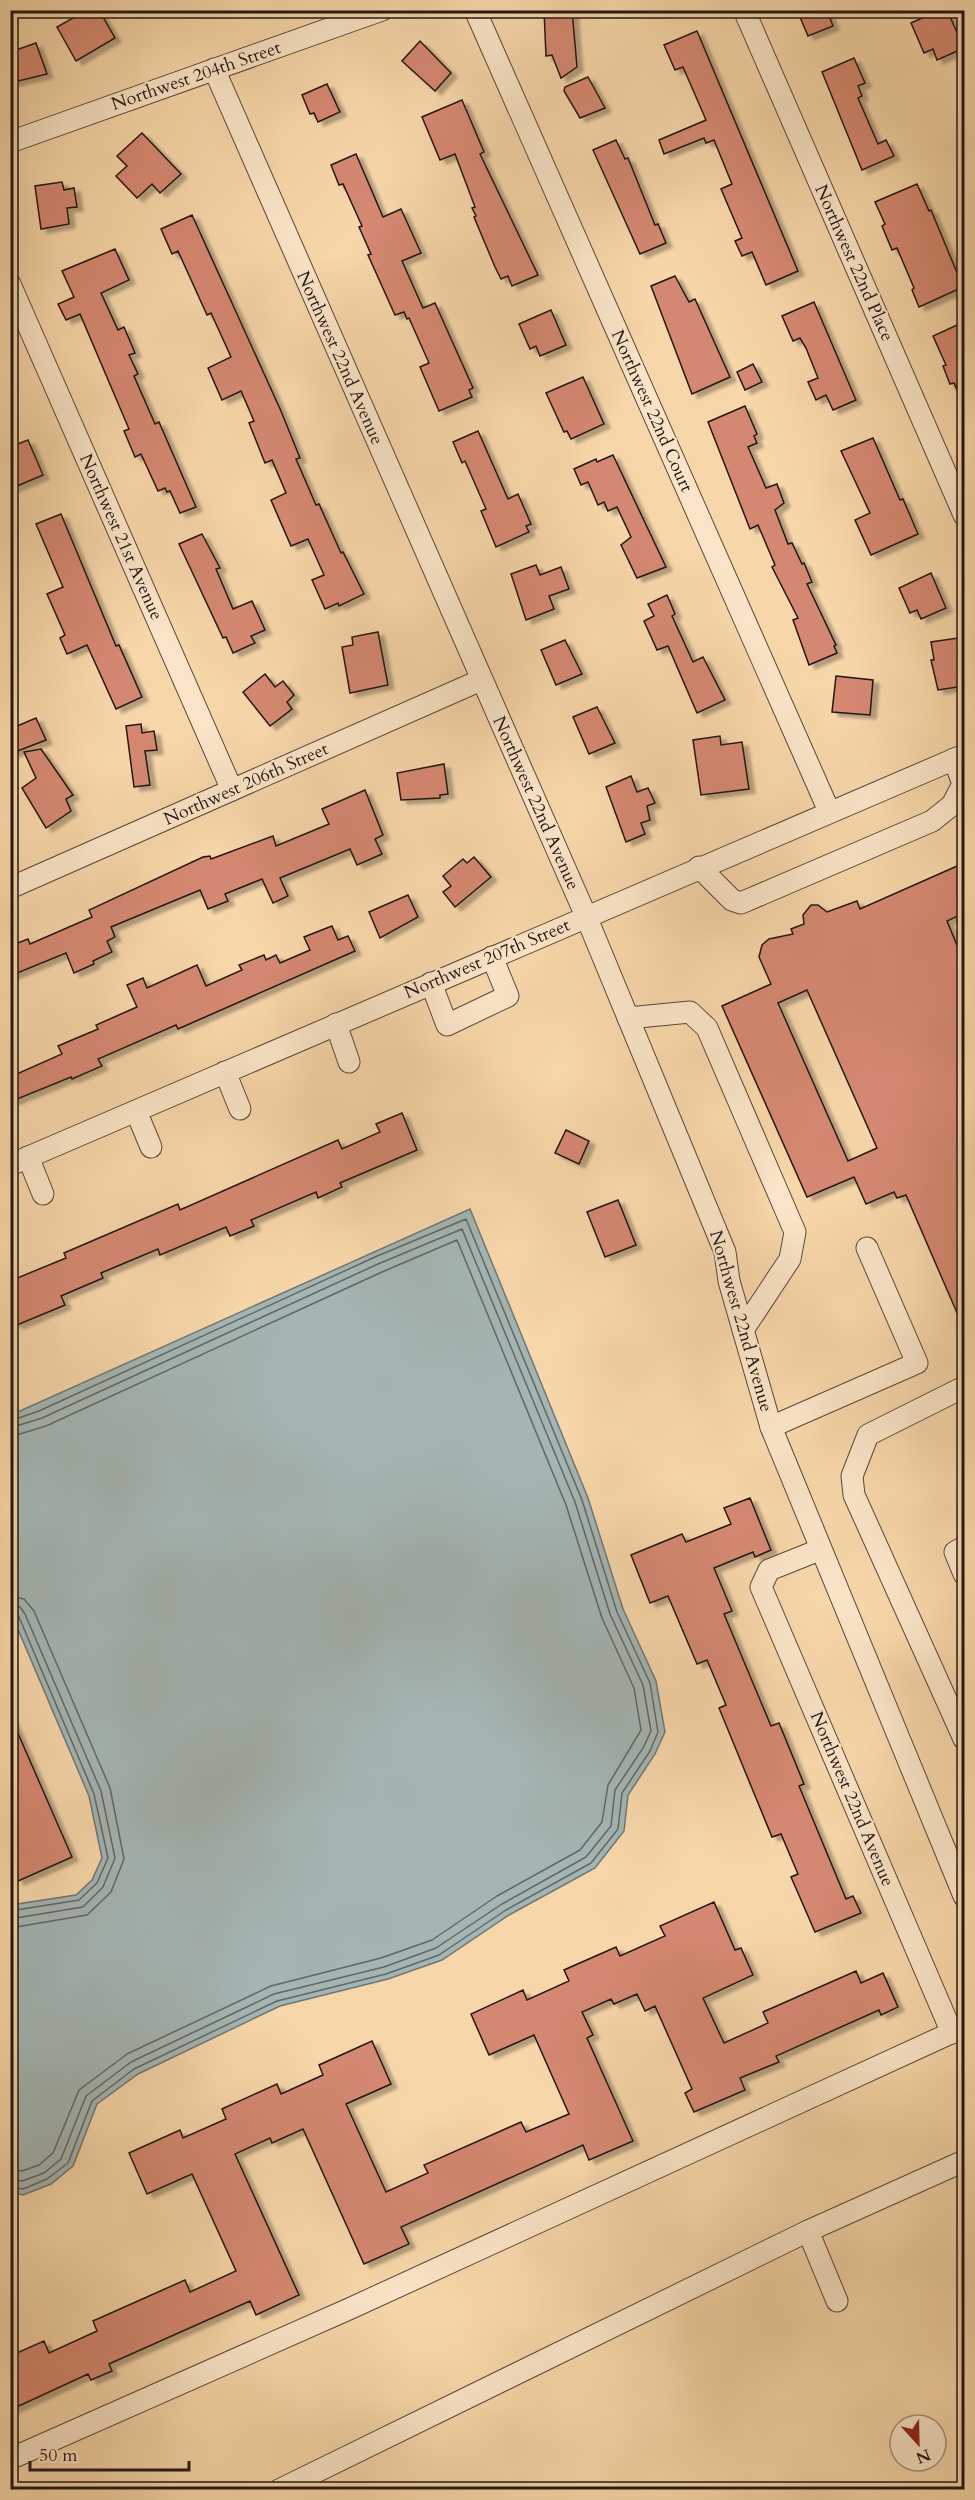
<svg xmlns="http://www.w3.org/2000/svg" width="975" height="2500" viewBox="0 0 975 2500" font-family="Cardo,serif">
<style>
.water{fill:#a3b6b4;stroke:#707674;stroke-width:1.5}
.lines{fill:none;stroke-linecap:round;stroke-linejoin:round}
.shore{stroke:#636664;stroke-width:1.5}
.building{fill:#d58871;stroke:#231713;stroke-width:1.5;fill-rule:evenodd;filter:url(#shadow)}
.minor-casing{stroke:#584738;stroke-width:23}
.minor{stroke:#fae4c7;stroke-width:21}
.labels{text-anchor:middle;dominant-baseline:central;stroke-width:4.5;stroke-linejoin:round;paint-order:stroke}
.street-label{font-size:18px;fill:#231713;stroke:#fae4c7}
</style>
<defs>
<filter id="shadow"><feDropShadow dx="6" dy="4" stdDeviation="1.5" flood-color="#0004"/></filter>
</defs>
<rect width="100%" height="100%" fill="#f7d6a9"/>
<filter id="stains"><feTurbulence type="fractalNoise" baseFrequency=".00333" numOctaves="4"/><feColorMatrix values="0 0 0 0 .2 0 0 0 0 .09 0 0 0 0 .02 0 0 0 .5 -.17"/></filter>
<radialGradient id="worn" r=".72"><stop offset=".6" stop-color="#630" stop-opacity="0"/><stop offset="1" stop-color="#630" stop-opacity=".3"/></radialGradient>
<path class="water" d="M470 1209 588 1498 623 1609 656 1681 665 1732 655 1754 628 1795 624 1831 595 1868 509 1915 442 1960 388 1979 280 2006 138 2074 97 2104 73 2166 51 2184 23 2195 11 2192V1905L76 1895 92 1880 102 1858 89 1796 11 1613V1415Z"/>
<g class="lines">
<g class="shore">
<path d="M10 1421 39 1411 375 1257 466 1219 582 1500 617 1612 650 1683 658 1732 650 1751 622 1793 618 1829 591 1863 506 1910 439 1955 386 1974 277 2001 134 2069 92 2101 68 2163 47 2179 23 2189 10 2187"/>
<path d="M10 1428 42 1418 378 1264 462 1229 575 1502 610 1614 643 1685 651 1731 643 1748 615 1790 611 1826 586 1857 502 1904 436 1948 384 1967 274 1994 131 2062 86 2096 61 2159 44 2173 22 2181 10 2179"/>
<path d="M10 1437 46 1426 382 1272 457 1240 566 1505 602 1618 634 1688 641 1730 608 1785 602 1822 580 1850 497 1896 432 1940 381 1958 271 1986 127 2054 79 2090 53 2153 39 2165 22 2171 10 2170"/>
<path d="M10 1596 24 1599 34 1611 110 1788 124 1859 111 1892 87 1915 10 1928"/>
<path d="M10 1605 20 1607 25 1614 101 1791 115 1858 103 1887 83 1907 10 1919"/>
<path d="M10 1613 19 1617 94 1794 108 1858 97 1883 79 1900 10 1911"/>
</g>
</g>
<g class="building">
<path d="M87 10H99L115 38 76 61 57 27Z"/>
<path d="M544 10H572L577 67 561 78 552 55 546 56Z"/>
<path d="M797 10H827L833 26 808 36Z"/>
<path d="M940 10H947L964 48 937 60 933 49 924 53 911 23Z"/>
<path d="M697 31 798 271 766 285 752 252 742 256 735 241 742 238 721 189 732 184 714 140 706 143 704 138 664 154 659 140 706 120 683 67 675 70 664 45Z"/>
<path d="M420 41 451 73 435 91 402 61Z"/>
<path d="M36 43 47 74 10 83V55L17 53 16 50Z"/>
<path d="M854 58 865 83 858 86 862 96 858 98 878 144 886 140 894 156 862 170 822 72Z"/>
<path d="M588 77 605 108 580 118 564 91 565 87Z"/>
<path d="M327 84 340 112 318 122 314 113 310 114 302 95Z"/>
<path d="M462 100 484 152 480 154 538 275 512 286 508 276 501 279 495 267 474 217 476 216 472 208 475 207 455 154 440 160 422 117Z"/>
<path d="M142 133 181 174 160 193 152 184 137 198 116 176 127 166 117 156Z"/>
<path d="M616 140 625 159 628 158 655 225 658 224 666 243 640 254 593 150Z"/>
<path d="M356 154 383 217 401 209 421 253 402 261 423 308 435 303 473 388 469 390 472 397 439 411 420 367 429 363 409 318 407 319 404 312 395 315 368 255 371 254 359 227 362 226 343 184 339 185 331 165Z"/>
<path d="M62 182 64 190 74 188 77 207 67 208 69 224 41 229 35 186Z"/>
<path d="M917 184 929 211 931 210 963 287 919 307 912 290 914 288 897 248 892 250 882 226 885 224 875 202Z"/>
<path d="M192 215 281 411 300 458 296 459 316 505 319 504 341 553 343 552 364 594 339 606 338 603 325 609 312 580 324 575 308 539 291 546 271 500 286 493 272 460 265 463 249 423 254 421 241 391 222 400 208 368 231 357 211 313 207 315 178 251 172 254 161 229Z"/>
<path d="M115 249 129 280 101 293 118 330 124 327 135 353 129 355 138 374 134 376 155 424 159 422 196 507 180 513 170 491 167 492 165 488 158 491 141 454 135 457 124 431 129 429 80 314 66 320 58 304 74 297 62 271Z"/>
<path d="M675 276 689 302 695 299 730 377 692 394 651 286Z"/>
<path d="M814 302 856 400 833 410 826 395 816 400 808 382 818 378 806 348 800 338 793 341 782 316Z"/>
<path d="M551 310 566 345 540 356 536 346 530 349 519 324Z"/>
<path d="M957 325 964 342V407L954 383 950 384 943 366 946 365 933 336Z"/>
<path d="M753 364 762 382 745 390 737 372Z"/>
<path d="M583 377 604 424 571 439 567 431 564 432 546 393Z"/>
<path d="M745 406 757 434 754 436 757 443 748 447 766 488 777 484 784 503 775 510 788 544 792 543 802 564 804 563 812 582 807 584 836 645 834 646 837 653 809 665 793 620 798 618 772 567 775 565 758 525 750 529 708 422Z"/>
<path d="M478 431 508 499 518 494 531 524 526 526 529 532 496 547 481 511 486 509 465 461 462 463 453 442Z"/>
<path d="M873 438 900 500 903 499 918 534 871 555 855 520 870 513 841 451Z"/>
<path d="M28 440 43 475 10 489V447Z"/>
<path d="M613 455 666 567 637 578 621 545 631 537 617 507 608 511 604 502 598 505 588 482 581 485 574 469 596 459 597 462Z"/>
<path d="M61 514 116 646 119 645 142 697 116 709 87 645 67 654 60 638 65 635 47 594 63 587 36 524Z"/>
<path d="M202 534 220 568 216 569 233 609 252 601 265 630 251 636 255 643 233 653 226 637 223 638 179 544Z"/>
<path d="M536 565 540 575 561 567 569 589 549 596 554 609 526 620 511 574Z"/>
<path d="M931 573 946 608 921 619 917 610 910 613 899 588Z"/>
<path d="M667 595 675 614 672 616 693 662 703 657 725 700 697 713 668 646 657 650 644 621 654 616 648 604Z"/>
<path d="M378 632 388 685 350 693 342 647 353 645 352 637Z"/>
<path d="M958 638 964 667V686L938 690 931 660H934L931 642Z"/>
<path d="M565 640 582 674 556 685 541 650Z"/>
<path d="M265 674 275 687 283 681 294 695 287 702 292 709 270 726 243 692Z"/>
<path d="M836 676 873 680 870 715 832 712Z"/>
<path d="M597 707 615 743 589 754 573 717Z"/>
<path d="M36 718 46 740 10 754V729Z"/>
<path d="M141 724 142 733 154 731 157 750 145 751 150 785 134 787 126 726Z"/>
<path d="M720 736 721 745 742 742 749 789 701 795 693 740Z"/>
<path d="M41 749 73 795 66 799 71 811 46 828 22 788 36 778 24 752Z"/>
<path d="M444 764 448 794 440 795V798L401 800 397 773Z"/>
<path d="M631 776 637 792 648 788 655 803 647 806 650 820 641 823 645 834 626 842 606 787Z"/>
<path d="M365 790 383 835 375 839 382 854 357 865 350 849 280 878 288 896 273 903 262 879 225 894 228 901 208 909 200 890 111 927 115 937 107 941 112 952 93 961 94 964 74 973 66 953 10 976V946L28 939 30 944 92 917 89 910 203 857 210 856 211 859 273 836 276 846 329 824 322 809Z"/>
<path d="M474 857 491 877 455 907 443 892 451 886 443 876 463 859 467 863Z"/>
<path d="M964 863V913L947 921 964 962V1329L906 1195 897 1198 894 1192 866 1204 854 1177 807 1197 722 1006 771 984 759 957 762 945 769 939 793 934 791 929 804 924 803 915 811 905H818L827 912 857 901 860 909ZM807 990 877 1148 848 1161 778 1003Z"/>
<path d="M408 895 418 917 380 938 369 912Z"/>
<path d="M332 926 338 940 348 936 355 951 178 1029 176 1025 98 1059 102 1066 72 1079 71 1077 10 1102V1077L62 1054 58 1046 98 1029 96 1025 137 1007 127 985 143 978 147 988 197 965 206 986 242 970 239 965 264 955 266 960 276 955 280 963 310 950 304 937Z"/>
<path d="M402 1113 417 1150 340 1183 342 1187 318 1198 316 1192 251 1220 254 1226 230 1236 226 1227 160 1255 158 1249 101 1273 103 1278 61 1296 65 1305 17 1325 16 1322 10 1324V1281L66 1258 64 1253 178 1204 180 1210 338 1140 342 1149 380 1132 376 1124Z"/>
<path d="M566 1130 589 1141 579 1164 555 1153Z"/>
<path d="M618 1200 636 1245 605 1257 587 1212Z"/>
<path d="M750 1498 771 1550 755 1557 753 1552 714 1568 732 1611 724 1614 771 1726 779 1723 804 1784 799 1786 846 1899 853 1896 861 1913 815 1932 791 1877 798 1874 781 1834 772 1837 719 1708 726 1705 707 1660 697 1664 668 1596 650 1603 631 1555 682 1534 686 1542 731 1524 724 1508Z"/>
<path d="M10 1715 72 1857 18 1881 10 1864Z"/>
<path d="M714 1902 735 1950 741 1948 753 1975 703 1998 724 2043 768 2023 763 2012 856 1971 861 1983 883 1973 898 2007 881 2015 879 2010 776 2056 779 2062 740 2078 745 2090 694 2112 685 2093 692 2089 655 2006 645 2011 637 1994 614 2004 611 1999 582 2012 593 2035 587 2038 633 2141 589 2160 583 2145 401 2227 409 2244 364 2264 303 2129 272 2143 270 2138 235 2154 299 2295 256 2315 250 2301 109 2364 112 2371 91 2380 88 2374 10 2410V2356L44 2341 49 2353 97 2331 93 2321 185 2280 190 2292 236 2271 192 2174 147 2194 129 2153 180 2130 183 2138 226 2119 222 2109 277 2084 281 2094 323 2075 319 2065 372 2041 391 2084 346 2104 386 2192 428 2173 424 2165 521 2122 526 2132 569 2114 534 2035 489 2055 471 2014 523 1990 527 2000 569 1981 564 1970 616 1947 620 1956 665 1936 660 1926Z"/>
</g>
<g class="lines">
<defs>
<g id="minor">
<path d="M475 10 829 811"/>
<path d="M744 10 964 515"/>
<path d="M214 69 586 916 725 1252 729 1281 771 1427 964 1896"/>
<path d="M10 142 382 10"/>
<path d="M10 284 232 790"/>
<path d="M699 867 732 900 741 903 932 821 952 805 963 784 954 759"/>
<path d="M10 888 481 680"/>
<path d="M431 983 447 1025 508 996 492 957"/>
<path d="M628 1018 690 1012 707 1028 795 1232 790 1259 743 1330"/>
<path d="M336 1024 349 1062"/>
<path d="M225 1072 240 1109"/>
<path d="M136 1111 151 1147"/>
<path d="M28 1157 43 1194"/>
<path d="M10 1165 964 755"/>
<path d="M964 1387 868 1435 852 1476 854 1495 964 1739"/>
<path d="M771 1427 917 1363 867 1248"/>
<path d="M964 1547 955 1552 964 1574"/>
<path d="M819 1550 769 1570 761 1587 952 2033"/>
<path d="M808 2231 837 2301"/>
<path d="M10 2459 349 2309 964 2027"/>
<path d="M279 2490 808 2231 964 2161"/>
</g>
</defs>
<use href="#minor" class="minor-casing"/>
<use href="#minor" class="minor"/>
</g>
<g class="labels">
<g class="street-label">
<text transform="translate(196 76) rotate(-19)">Northwest 204th Street</text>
<text transform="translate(854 263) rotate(66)">Northwest 22nd Place</text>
<text transform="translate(340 358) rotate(66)">Northwest 22nd Avenue</text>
<text transform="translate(652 411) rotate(66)">Northwest 22nd Court</text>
<text transform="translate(121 537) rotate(66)">Northwest 21st Avenue</text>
<text transform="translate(246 784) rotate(-24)">Northwest 206th Street</text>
<text transform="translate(536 803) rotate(66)">Northwest 22nd Avenue</text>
<text transform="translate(487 959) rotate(-23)">Northwest 207th Street</text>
<text transform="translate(741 1321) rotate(74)">Northwest 22nd Avenue</text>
<text transform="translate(852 1799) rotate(67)">Northwest 22nd Avenue</text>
</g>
</g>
<rect width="975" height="2500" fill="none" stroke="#f7d6a9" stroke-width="36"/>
<rect x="12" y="12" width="951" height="2476" fill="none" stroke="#231713" stroke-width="3"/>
<rect x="18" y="18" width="939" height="2464" fill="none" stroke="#231713" stroke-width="1.5"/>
<g transform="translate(918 2443) rotate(158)"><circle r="28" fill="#fae4c7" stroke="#a4927f" stroke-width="1.5"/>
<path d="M0-4.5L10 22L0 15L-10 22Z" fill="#8f2418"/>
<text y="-9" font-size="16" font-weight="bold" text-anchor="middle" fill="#231713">N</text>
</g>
<path d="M30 2461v9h159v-9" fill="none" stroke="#231713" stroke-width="3"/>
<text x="39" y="2461" font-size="18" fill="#231713" stroke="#fae4c7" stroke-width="4.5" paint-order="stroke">50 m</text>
<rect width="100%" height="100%" filter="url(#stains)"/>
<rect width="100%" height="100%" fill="url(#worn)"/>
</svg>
